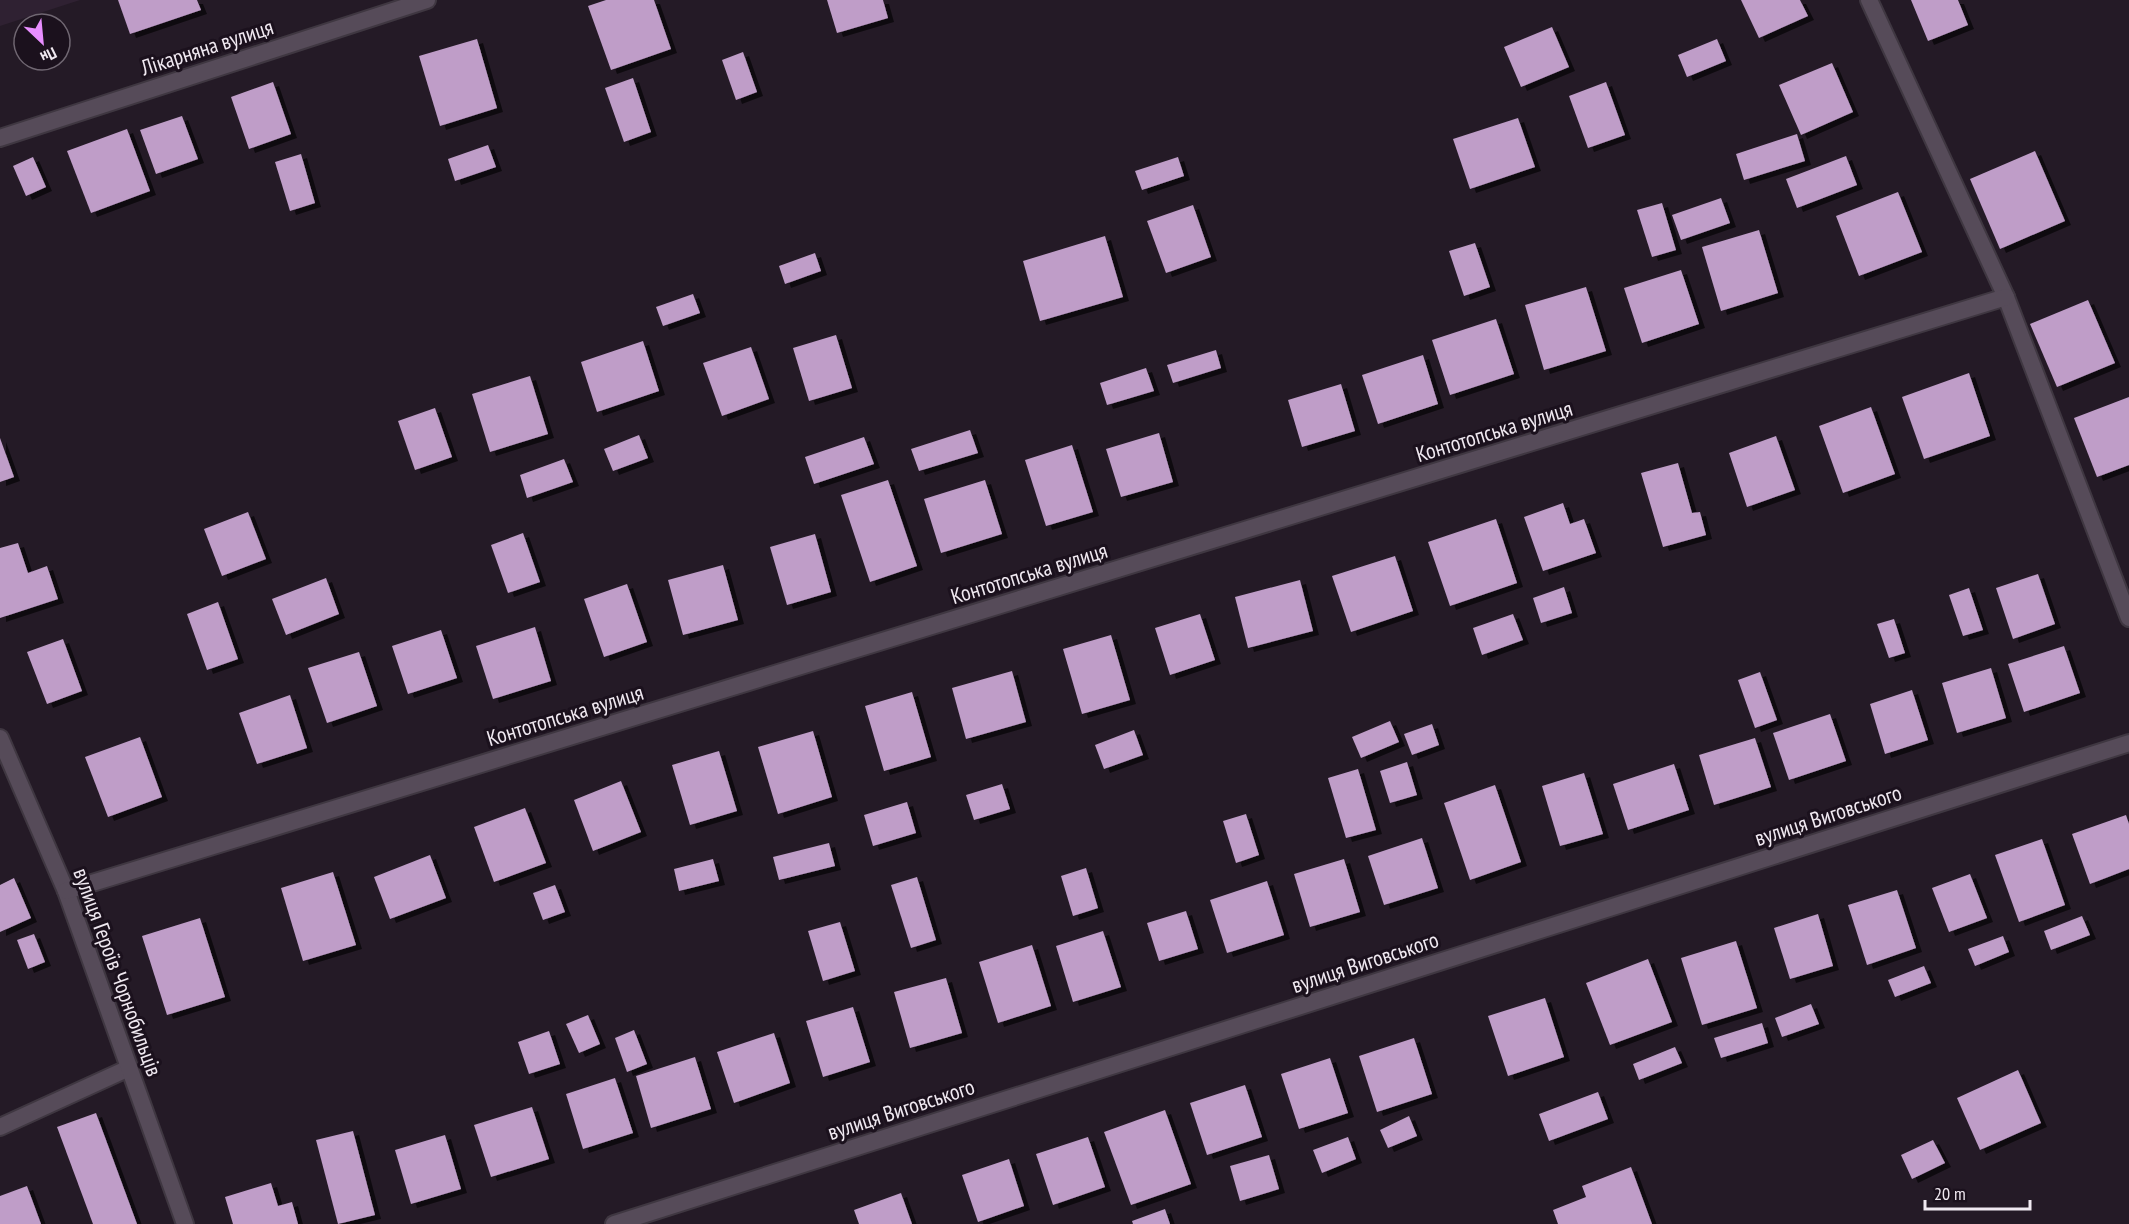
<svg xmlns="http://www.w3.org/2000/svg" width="2129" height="1224" viewBox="0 0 2129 1224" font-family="'PT Sans Narrow',sans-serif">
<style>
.built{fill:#2f2132}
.building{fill:#bf9dc8;filter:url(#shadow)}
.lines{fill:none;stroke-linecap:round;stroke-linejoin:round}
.service-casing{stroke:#3f3741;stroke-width:20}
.minor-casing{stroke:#3f3741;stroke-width:20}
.service{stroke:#564b59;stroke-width:16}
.minor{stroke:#564b59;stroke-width:16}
.labels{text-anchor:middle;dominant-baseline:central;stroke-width:6;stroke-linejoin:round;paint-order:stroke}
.street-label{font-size:22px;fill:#f0e9f1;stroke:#1b111d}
</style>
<defs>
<filter id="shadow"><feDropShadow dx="6" dy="4" stdDeviation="0" flood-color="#0009"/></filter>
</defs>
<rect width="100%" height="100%" fill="#241a26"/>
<path class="built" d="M0 0H80L0 26Z"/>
<g class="building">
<path d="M118 0H197L201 10 130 34Z"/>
<path d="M606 0H654L671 49 611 70 588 6Z"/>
<path d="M827 0H883L888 18 837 33Z"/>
<path d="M1741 0H1800L1808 16 1759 38Z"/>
<path d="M1911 0H1958L1968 25 1928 41Z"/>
<path d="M1552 27 1569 67 1521 87 1504 47Z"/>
<path d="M477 39 497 108 440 126 419 56Z"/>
<path d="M1717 39 1726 61 1687 77 1678 55Z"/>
<path d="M743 52 757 92 736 100 722 60Z"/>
<path d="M1832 63 1853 112 1801 135 1779 85Z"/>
<path d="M633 78 651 132 624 142 605 88Z"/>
<path d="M273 82 291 134 249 149 231 97Z"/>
<path d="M1606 82 1625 135 1588 148 1569 96Z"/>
<path d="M182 116 198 159 156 174 140 130Z"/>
<path d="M1518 118 1535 167 1470 189 1453 139Z"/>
<path d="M127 129 150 191 91 213 67 151Z"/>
<path d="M1797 134 1805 161 1744 180 1736 154Z"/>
<path d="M488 145 496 167 455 181 448 159Z"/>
<path d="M2035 151 2065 221 2000 249 1970 179Z"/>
<path d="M301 154 315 203 290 211 275 162Z"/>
<path d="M1846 156 1857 185 1797 208 1786 179Z"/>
<path d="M33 157 46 187 26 196 13 166Z"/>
<path d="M1178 157 1184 176 1142 190 1135 171Z"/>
<path d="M1898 192 1922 252 1859 276 1836 216Z"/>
<path d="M1721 198 1730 223 1681 240 1672 215Z"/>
<path d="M1662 203 1676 250 1652 257 1637 210Z"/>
<path d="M1193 205 1211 257 1166 273 1147 221Z"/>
<path d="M1759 230 1778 293 1721 311 1702 247Z"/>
<path d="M1105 236 1123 297 1040 321 1023 261Z"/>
<path d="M1475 243 1490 287 1464 296 1449 251Z"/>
<path d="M815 253 821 271 785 284 779 266Z"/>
<path d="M1681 270 1699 324 1642 343 1624 288Z"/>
<path d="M1586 287 1606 351 1544 370 1525 305Z"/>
<path d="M693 294 700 313 663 326 656 307Z"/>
<path d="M2088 300 2115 363 2057 387 2030 324Z"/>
<path d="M1496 319 1514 374 1450 395 1432 340Z"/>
<path d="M836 335 852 388 809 401 793 348Z"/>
<path d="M643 341 659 391 597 412 581 362Z"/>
<path d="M751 347 769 399 722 416 703 363Z"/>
<path d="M1216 350 1221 368 1173 383 1167 365Z"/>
<path d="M1423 355 1438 404 1378 424 1362 375Z"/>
<path d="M1146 368 1154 391 1107 405 1100 383Z"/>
<path d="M1969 373 1990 436 1924 459 1902 397Z"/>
<path d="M530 376 548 434 490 452 472 394Z"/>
<path d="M1341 384 1355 431 1302 447 1288 400Z"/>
<path d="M2129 397V465L2097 477 2074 418Z"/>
<path d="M1871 407 1895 474 1843 493 1819 426Z"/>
<path d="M435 408 452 457 415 470 398 421Z"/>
<path d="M970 430 978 453 919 471 911 449Z"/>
<path d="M1159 433 1173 482 1121 497 1106 449Z"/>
<path d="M639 435 648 458 613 471 604 449Z"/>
<path d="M1776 436 1795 490 1747 507 1729 453Z"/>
<path d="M864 437 874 464 814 484 805 457Z"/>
<path d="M0 438 14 477 0 482Z"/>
<path d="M1072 445 1093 512 1046 526 1025 460Z"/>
<path d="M564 459 573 482 527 498 520 475Z"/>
<path d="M1678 463 1692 513 1700 512 1706 535 1663 547 1641 473Z"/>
<path d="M888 480 917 566 870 582 841 495Z"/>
<path d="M985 480 1002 534 941 553 924 499Z"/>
<path d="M1563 503 1570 524 1584 519 1596 553 1543 571 1524 517Z"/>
<path d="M248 512 266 559 222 576 204 529Z"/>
<path d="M1496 519 1517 583 1450 606 1428 542Z"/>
<path d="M523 533 540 582 508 593 491 545Z"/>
<path d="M815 534 831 592 787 605 770 547Z"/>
<path d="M18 543 28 573 47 566 58 599 0 618V548Z"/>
<path d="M1395 556 1413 611 1351 632 1332 576Z"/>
<path d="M723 565 738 620 683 635 668 580Z"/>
<path d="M2038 574 2055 624 2013 639 1996 588Z"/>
<path d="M326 578 339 614 286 635 272 599Z"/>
<path d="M1300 580 1313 631 1248 648 1235 597Z"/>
<path d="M627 584 647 642 604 657 584 599Z"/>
<path d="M1564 587 1572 613 1541 623 1533 598Z"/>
<path d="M1969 588 1983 630 1963 636 1949 595Z"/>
<path d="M218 602 238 659 207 670 187 614Z"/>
<path d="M1200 614 1215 660 1170 675 1155 628Z"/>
<path d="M1513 614 1523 640 1482 655 1473 628Z"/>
<path d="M1894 619 1905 653 1889 658 1877 624Z"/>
<path d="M535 627 551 681 493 699 476 646Z"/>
<path d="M441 630 457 678 408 694 392 646Z"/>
<path d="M1111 635 1130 700 1082 714 1063 649Z"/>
<path d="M63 639 82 691 47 704 27 652Z"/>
<path d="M2064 646 2080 693 2024 712 2008 664Z"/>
<path d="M359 652 377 706 327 723 308 668Z"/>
<path d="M1991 668 2006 718 1957 733 1942 683Z"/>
<path d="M1012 671 1026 722 966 739 952 688Z"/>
<path d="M1760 672 1777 720 1755 728 1738 680Z"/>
<path d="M1912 690 1928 740 1885 754 1870 704Z"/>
<path d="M912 692 931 757 884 771 865 706Z"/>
<path d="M290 695 307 748 257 764 239 713Z"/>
<path d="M1830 714 1846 761 1789 780 1773 733Z"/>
<path d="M1390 721 1399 742 1361 758 1352 737Z"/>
<path d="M1432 724 1439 745 1412 755 1404 734Z"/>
<path d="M1134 730 1143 755 1104 769 1095 745Z"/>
<path d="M813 731 832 797 778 814 758 747Z"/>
<path d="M140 737 162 797 108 817 85 757Z"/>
<path d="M1755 738 1771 787 1714 805 1699 755Z"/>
<path d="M719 751 737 811 690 825 672 765Z"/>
<path d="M1407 762 1417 795 1390 803 1380 771Z"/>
<path d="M1674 764 1689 810 1628 830 1613 784Z"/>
<path d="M1358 769 1376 830 1346 838 1328 778Z"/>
<path d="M1584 773 1603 834 1560 846 1542 786Z"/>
<path d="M621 781 641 832 593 851 574 800Z"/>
<path d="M1002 784 1010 809 974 820 966 795Z"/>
<path d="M1495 785 1521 862 1470 880 1444 803Z"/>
<path d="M907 802 916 833 873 846 864 815Z"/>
<path d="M525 808 546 863 494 882 474 827Z"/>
<path d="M1246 814 1259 855 1236 863 1223 821Z"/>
<path d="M2126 815 2129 824V869L2090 884 2072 834Z"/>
<path d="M1422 838 1438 888 1384 905 1368 856Z"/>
<path d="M2042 839 2065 905 2019 922 1995 855Z"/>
<path d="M829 843 835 866 779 880 773 857Z"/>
<path d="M430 855 446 898 390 919 374 877Z"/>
<path d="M713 859 719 881 679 891 674 869Z"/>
<path d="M1344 859 1360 912 1310 927 1294 874Z"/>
<path d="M1086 868 1098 908 1073 916 1061 876Z"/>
<path d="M333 872 356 945 303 961 281 888Z"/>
<path d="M1970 874 1987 918 1949 932 1932 888Z"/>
<path d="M917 877 936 940 911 948 891 885Z"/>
<path d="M14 878 31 918 0 932V885Z"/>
<path d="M1267 881 1284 935 1227 953 1210 900Z"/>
<path d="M555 885 565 912 543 920 533 893Z"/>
<path d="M1897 890 1916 948 1867 965 1848 905Z"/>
<path d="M1186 911 1198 949 1159 961 1147 923Z"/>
<path d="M1818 914 1833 966 1790 979 1774 928Z"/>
<path d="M2082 916 2090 935 2051 950 2044 931Z"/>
<path d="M200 918 225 997 167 1015 142 936Z"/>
<path d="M840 922 855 971 823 981 808 931Z"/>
<path d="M1103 931 1121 987 1073 1002 1056 946Z"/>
<path d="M34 934 45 962 28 969 17 940Z"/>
<path d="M2003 936 2009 952 1975 966 1968 949Z"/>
<path d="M1736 941 1757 1008 1702 1025 1681 958Z"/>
<path d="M1032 945 1051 1006 998 1023 979 962Z"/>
<path d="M1648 959 1672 1022 1610 1045 1586 983Z"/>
<path d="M1924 966 1931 983 1895 997 1888 980Z"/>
<path d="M946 978 962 1033 910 1048 894 992Z"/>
<path d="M1545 998 1564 1057 1508 1076 1488 1016Z"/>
<path d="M1811 1004 1819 1024 1782 1037 1775 1018Z"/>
<path d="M853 1007 870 1062 823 1077 806 1021Z"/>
<path d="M588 1015 600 1044 579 1053 566 1024Z"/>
<path d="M1762 1023 1768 1043 1721 1058 1714 1038Z"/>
<path d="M634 1030 647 1064 627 1072 615 1038Z"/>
<path d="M549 1031 560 1064 529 1074 518 1042Z"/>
<path d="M774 1033 790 1083 734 1103 717 1052Z"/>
<path d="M1414 1038 1432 1094 1377 1112 1359 1056Z"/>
<path d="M1675 1047 1682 1063 1639 1080 1633 1064Z"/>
<path d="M695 1057 711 1109 651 1128 636 1076Z"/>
<path d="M1330 1058 1348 1113 1299 1129 1281 1074Z"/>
<path d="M2018 1070 2041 1123 1980 1150 1957 1098Z"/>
<path d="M615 1078 633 1133 583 1149 566 1094Z"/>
<path d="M1245 1085 1262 1137 1207 1155 1190 1103Z"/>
<path d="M1598 1092 1608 1119 1549 1141 1539 1114Z"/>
<path d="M532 1107 549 1159 491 1177 474 1125Z"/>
<path d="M1165 1110 1191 1184 1131 1205 1104 1132Z"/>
<path d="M96 1113 137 1224H93L57 1127Z"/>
<path d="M1409 1116 1417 1136 1388 1148 1380 1130Z"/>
<path d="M353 1131 375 1215 338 1224 316 1140Z"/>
<path d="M445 1135 461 1189 411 1204 395 1150Z"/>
<path d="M1088 1137 1105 1187 1053 1205 1036 1154Z"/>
<path d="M1348 1137 1356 1159 1322 1173 1313 1150Z"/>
<path d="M1933 1140 1945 1163 1912 1179 1901 1155Z"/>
<path d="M1269 1155 1279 1189 1240 1201 1230 1166Z"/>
<path d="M1009 1159 1024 1206 978 1222 962 1175Z"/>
<path d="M1631 1167 1652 1224H1558L1553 1210 1586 1197 1582 1186Z"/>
<path d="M271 1183 278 1206 292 1202 298 1224H233L225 1197Z"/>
<path d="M27 1186 41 1224H0V1196Z"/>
<path d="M901 1193 912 1224H859L854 1210Z"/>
<path d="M1165 1209 1170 1224H1133L1132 1221Z"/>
</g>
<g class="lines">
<defs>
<path id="service" d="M0 1127 129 1068"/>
<g id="minor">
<path d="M1869 0 2006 297 2129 618"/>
<path d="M0 138 427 0"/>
<path d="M0 738 66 891 185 1224"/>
<path d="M66 891 2006 297"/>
<path d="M614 1224 2129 743"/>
</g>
</defs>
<use href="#service" class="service-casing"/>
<use href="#minor" class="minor-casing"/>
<use href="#service" class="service"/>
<use href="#minor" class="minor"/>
</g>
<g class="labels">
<g class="street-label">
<text transform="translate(207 47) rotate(-18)">Лікарняна вулиця</text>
<text transform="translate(1494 431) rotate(-17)">Контотопська вулиця</text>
<text transform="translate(1029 573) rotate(-17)">Контотопська вулиця</text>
<text transform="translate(565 715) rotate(-17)">Контотопська вулиця</text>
<text transform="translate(1828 815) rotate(-18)">вулиця Виговського</text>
<text transform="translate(1365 962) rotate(-18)">вулиця Виговського</text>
<text transform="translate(118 972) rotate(70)">вулиця Героїв Чорнобильців</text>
<text transform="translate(901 1109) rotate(-18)">вулиця Виговського</text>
</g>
</g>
<g transform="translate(42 42) rotate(154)"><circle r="28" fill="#1b111d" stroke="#706772" stroke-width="1.5"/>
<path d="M0-4.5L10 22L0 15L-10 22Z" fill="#e88eff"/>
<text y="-9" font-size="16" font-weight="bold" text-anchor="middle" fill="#f0e9f1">Пн</text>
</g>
<path d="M1925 1200v9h105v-9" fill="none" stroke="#f0e9f1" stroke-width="3"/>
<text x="1934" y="1200" font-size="18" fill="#f0e9f1" stroke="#1b111d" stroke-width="4.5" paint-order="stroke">20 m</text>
</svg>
